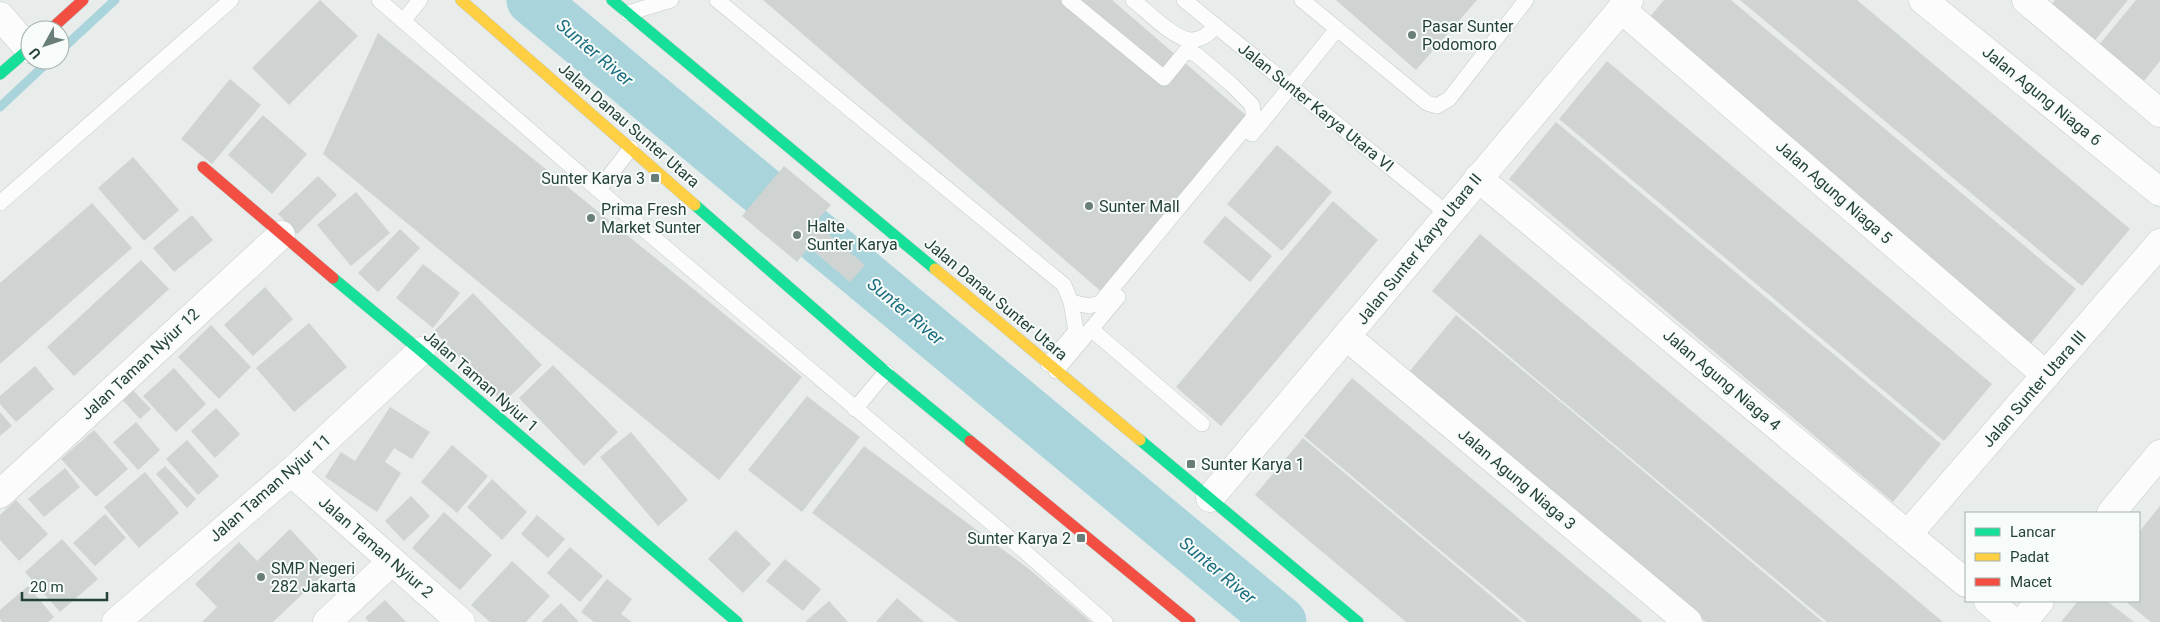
<svg xmlns="http://www.w3.org/2000/svg" width="2160" height="622" viewBox="0 0 2160 622" font-family="Roboto,sans-serif">
<style>
.lines{fill:none;stroke-linecap:round;stroke-linejoin:round}
.stream{stroke:#a9d4db;stroke-width:9}
.river{stroke:#a9d4db;stroke-width:51}
.building{fill:#cfd4d2}
.lane-casing{stroke:#c5cac8;stroke-width:16}
.street-casing{stroke:#c5cac8;stroke-width:29}
.fast-casing{stroke:#c3cbc8;stroke-width:12}
.slow-casing{stroke:#c3cbc8;stroke-width:12}
.jam-casing{stroke:#c3cbc8;stroke-width:12}
.lane{stroke:#fcfcfc;stroke-width:15}
.street{stroke:#fcfcfc;stroke-width:28}
.fast{stroke:#16e098;stroke-width:11}
.slow{stroke:#ffcf43;stroke-width:11}
.jam{stroke:#f24e42;stroke-width:11}
.poi-dot{fill:#697e78;stroke:#f7fbf9;stroke-width:2}
.labels{text-anchor:middle;dominant-baseline:central;stroke-width:4;stroke-linejoin:round;paint-order:stroke}
.poi-label{font-size:16px;fill:#24423a;stroke:#f7fbf9;text-anchor:start}
.street-label{font-size:16px;fill:#24423a;stroke:#f7fbf9}
.water-label{font-size:18px;font-style:italic;fill:#1c6f80;stroke:#f7fbf9}
</style>
<rect width="100%" height="100%" fill="#e8edeb"/>
<g class="lines">
<g class="stream">
<path d="M60 51 115 0"/>
<path d="M0 107 50 60"/>
</g>
<path class="river" d="M532 0 1281 622"/>
</g>
<g class="building">
<path d="M320 0 358 36 289 105 252 68Z"/>
<path d="M763 0H1112L1249 118 1103 293Z"/>
<path d="M1336 0H1477L1416 70Z"/>
<path d="M1664 0H1731L2076 289 2028 347 1644 24Z"/>
<path d="M1740 0H1857L2130 229 2082 286Z"/>
<path d="M2055 0H2128L2093 43 2049 7Z"/>
<path d="M2136 0H2160V61L2143 82 2098 46Z"/>
<path d="M378 33 802 377 719 480 323 154Z"/>
<path d="M1607 61 1992 384 1944 441 1559 119Z"/>
<path d="M230 79 261 105 212 164 181 139Z"/>
<path d="M263 115 307 154 272 194 228 155Z"/>
<path d="M1556 122 1941 444 1893 502 1509 179Z"/>
<path d="M1277 145 1332 192 1282 251 1227 204Z"/>
<path d="M133 157 179 210 144 241 98 188Z"/>
<path d="M784 166 831 205 815 223 865 265 850 282 809 247 797 262 742 216Z"/>
<path d="M318 176 337 195 297 234 278 214Z"/>
<path d="M356 192 390 233 351 266 317 225Z"/>
<path d="M1333 201 1378 240 1221 426 1176 387Z"/>
<path d="M92 203 132 248 0 364V283Z"/>
<path d="M192 215 213 240 174 272 153 248Z"/>
<path d="M1225 216 1272 256 1250 282 1203 242Z"/>
<path d="M400 229 420 248 378 292 358 273Z"/>
<path d="M1480 234 1779 484 1943 622H1827L1530 374 1432 291Z"/>
<path d="M141 260 169 289 74 376 47 347Z"/>
<path d="M423 264 460 293 433 328 396 298Z"/>
<path d="M265 287 293 319 253 356 224 325Z"/>
<path d="M473 293 542 365 503 403 434 331Z"/>
<path d="M1456 315 1555 397 1823 622H1706L1409 372Z"/>
<path d="M309 323 347 367 294 412 256 368Z"/>
<path d="M211 325 251 367 219 399 178 357Z"/>
<path d="M553 365 618 432 584 466 519 398Z"/>
<path d="M35 366 54 389 16 422 0 404V396Z"/>
<path d="M174 368 206 404 176 432 143 396Z"/>
<path d="M1352 378 1577 567 1643 622H1527L1434 545 1304 436Z"/>
<path d="M127 384 151 409 140 419 117 394Z"/>
<path d="M807 396 860 437 802 512 748 470Z"/>
<path d="M390 407 430 432 412 459 394 448 385 462 401 473 377 512 325 477 341 452 355 461Z"/>
<path d="M216 408 240 434 215 458 191 431Z"/>
<path d="M0 412 12 426 0 436Z"/>
<path d="M136 422 160 450 138 470 113 442Z"/>
<path d="M94 430 128 469 96 497 61 459Z"/>
<path d="M631 432 688 500 658 526 600 457Z"/>
<path d="M1303 438 1471 579 1522 622H1406L1295 529 1255 495Z"/>
<path d="M187 440 219 476 198 495 166 459Z"/>
<path d="M452 445 488 476 457 513 421 482Z"/>
<path d="M864 446 1029 569 1091 622H958L812 513Z"/>
<path d="M165 466 196 499 187 508 156 474Z"/>
<path d="M65 468 80 487 44 517 28 499Z"/>
<path d="M145 472 179 513 139 548 104 507Z"/>
<path d="M492 479 527 512 502 540 467 507Z"/>
<path d="M411 496 430 516 404 541 385 521Z"/>
<path d="M16 500 48 534 19 561 0 540V515Z"/>
<path d="M2160 506V622H2151L2125 601H2139V532Z"/>
<path d="M444 512 492 555 460 590 412 548Z"/>
<path d="M105 514 126 538 95 566 73 543Z"/>
<path d="M537 515 565 539 548 558 521 534Z"/>
<path d="M290 529 328 570 273 622H202L217 607 195 584 239 542 257 561Z"/>
<path d="M736 530 771 564 743 593 708 559Z"/>
<path d="M62 539 98 579 60 612 25 572Z"/>
<path d="M570 547 603 576 580 602 547 573Z"/>
<path d="M785 559 821 589 803 611 766 581Z"/>
<path d="M512 561 550 596 526 622H490L471 605Z"/>
<path d="M607 579 632 599 621 614 632 622H594L581 612Z"/>
<path d="M28 586 54 617 48 622H2L0 619V610Z"/>
<path d="M897 598 914 613 924 622H876Z"/>
<path d="M385 600 406 622H369L365 618Z"/>
<path d="M829 601 848 622H805Z"/>
<path d="M2078 601H2107L2134 622H2061Z"/>
<path d="M561 603 579 622H541Z"/>
</g>
<g class="lines">
<defs>
<g id="lane">
<path d="M379 0 654 238 1007 536 1105 622"/>
<path d="M717 0 1064 285 1071 302 1076 331 1048 364"/>
<path d="M1069 0 1164 78 1186 51 1197 55 1232 85 1252 105 1254 117 1100 303 1089 306 1071 302"/>
<path d="M1133 0C1147 11 1173 38 1190 40 1201 41 1209 34 1216 26"/>
<path d="M1184 0 1448 214"/>
<path d="M1302 0 1427 103 1437 106 1449 99 1526 0"/>
<path d="M628 13 671 0"/>
<path d="M403 21 420 0"/>
<path d="M1252 134 1337 29"/>
<path d="M599 189 631 148"/>
<path d="M0 203 231 0"/>
<path d="M1091 329 1202 424"/>
<path d="M1056 371 1118 297"/>
<path d="M855 409 886 372"/>
</g>
<g id="street">
<path d="M1923 0 2160 192"/>
<path d="M2026 0 2160 113"/>
<path d="M1621 9 2046 375"/>
<path d="M0 16 29 49"/>
<path d="M1478 178 1966 583"/>
<path d="M1347 337 1688 622"/>
<path d="M291 472 461 622"/>
<path d="M0 494 281 235"/>
<path d="M1210 498 1629 0"/>
<path d="M2111 513 2160 454"/>
<path d="M1908 534 2160 243"/>
<path d="M1988 601 2013 622"/>
<path d="M116 622 291 472 421 351"/>
<path d="M327 622 392 561"/>
<path d="M2023 622 2040 601"/>
</g>
<g id="fast">
<path d="M612 0 935 269"/>
<path d="M0 74 30 48"/>
<path d="M695 205 886 372 970 441"/>
<path d="M333 278 421 351 737 622"/>
<path d="M1140 440 1358 622"/>
</g>
<g id="slow">
<path d="M461 0 695 205"/>
<path d="M935 269 1140 440"/>
</g>
<g id="jam">
<path d="M50 30 83 0"/>
<path d="M203 167 333 278"/>
<path d="M970 441 1190 622"/>
</g>
</defs>
<use href="#lane" class="lane-casing"/>
<use href="#street" class="street-casing"/>
<use href="#fast" class="fast-casing"/>
<use href="#slow" class="slow-casing"/>
<use href="#jam" class="jam-casing"/>
<use href="#lane" class="lane"/>
<use href="#street" class="street"/>
<use href="#fast" class="fast"/>
<use href="#slow" class="slow"/>
<use href="#jam" class="jam"/>
</g>
<g class="poi-dot">
<circle cx="1412" cy="35" r="5"/>
<rect x="650" y="173" width="10" height="10" rx="2.5"/>
<circle cx="1089" cy="206" r="5"/>
<circle cx="591" cy="218" r="5"/>
<circle cx="797" cy="235" r="5"/>
<rect x="1186" y="459" width="10" height="10" rx="2.5"/>
<rect x="1076" y="533" width="10" height="10" rx="2.5"/>
<circle cx="261" cy="577" r="5"/>
</g>
<g class="labels">
<g class="poi-label">
<text x="1422" y="26">Pasar Sunter<tspan x="1422" dy="18">Podomoro</tspan></text>
<text x="645" y="178" text-anchor="end">Sunter Karya 3</text>
<text x="1099" y="206">Sunter Mall</text>
<text x="601" y="209">Prima Fresh<tspan x="601" dy="18">Market Sunter</tspan></text>
<text x="807" y="226">Halte<tspan x="807" dy="18">Sunter Karya</tspan></text>
<text x="1201" y="464">Sunter Karya 1</text>
<text x="1071" y="538" text-anchor="end">Sunter Karya 2</text>
<text x="271" y="568">SMP Negeri<tspan x="271" dy="18">282 Jakarta</tspan></text>
</g>
<g class="street-label">
<text transform="translate(2042 96) rotate(39)">Jalan Agung Niaga 6</text>
<text transform="translate(1316 107) rotate(39)">Jalan Sunter Karya Utara VI</text>
<text transform="translate(629 125) rotate(41)">Jalan Danau Sunter Utara</text>
<text transform="translate(1834 192) rotate(41)">Jalan Agung Niaga 5</text>
<text transform="translate(1419 249) rotate(-51)">Jalan Sunter Karya Utara II</text>
<text transform="translate(996 299) rotate(40)">Jalan Danau Sunter Utara</text>
<text transform="translate(140 364) rotate(-43)">Jalan Taman Nyiur 12</text>
<text transform="translate(1722 380) rotate(40)">Jalan Agung Niaga 4</text>
<text transform="translate(481 381) rotate(41)">Jalan Taman Nyiur 1</text>
<text transform="translate(2034 389) rotate(-49)">Jalan Sunter Utara III</text>
<text transform="translate(1517 479) rotate(40)">Jalan Agung Niaga 3</text>
<text transform="translate(270 488) rotate(-41)">Jalan Taman Nyiur 11</text>
<text transform="translate(376 547) rotate(41)">Jalan Taman Nyiur 2</text>
</g>
<g class="water-label">
<text transform="translate(595 52) rotate(40)">Sunter River</text>
<text transform="translate(906 311) rotate(40)">Sunter River</text>
<text transform="translate(1218 570) rotate(40)">Sunter River</text>
</g>
</g>
<rect x="1965" y="512" width="175" height="90" fill="#f7fbf9" stroke="#a3b1ad"/>
<rect x="1975" y="528" width="25" height="8" fill="#16e098" stroke="#a3b1ad"/>
<text x="2010" y="537" font-size="15" fill="#24423a">Lancar</text>
<rect x="1975" y="553" width="25" height="8" fill="#ffcf43" stroke="#a3b1ad"/>
<text x="2010" y="562" font-size="15" fill="#24423a">Padat</text>
<rect x="1975" y="578" width="25" height="8" fill="#f24e42" stroke="#a3b1ad"/>
<text x="2010" y="587" font-size="15" fill="#24423a">Macet</text>
<g transform="translate(45 45) rotate(230)"><circle r="24" fill="#f7fbf9" stroke="#a3b1ad"/>
<path d="M0-4L9 19L0 12L-9 19Z" fill="#697e78"/>
<text y="-8" font-size="14" font-weight="bold" text-anchor="middle" fill="#24423a">U</text>
</g>
<path d="M22 592v8h85v-8" fill="none" stroke="#24423a" stroke-width="2.5"/>
<text x="30" y="592" font-size="15" fill="#24423a" stroke="#f7fbf9" stroke-width="4" paint-order="stroke">20 m</text>
</svg>
